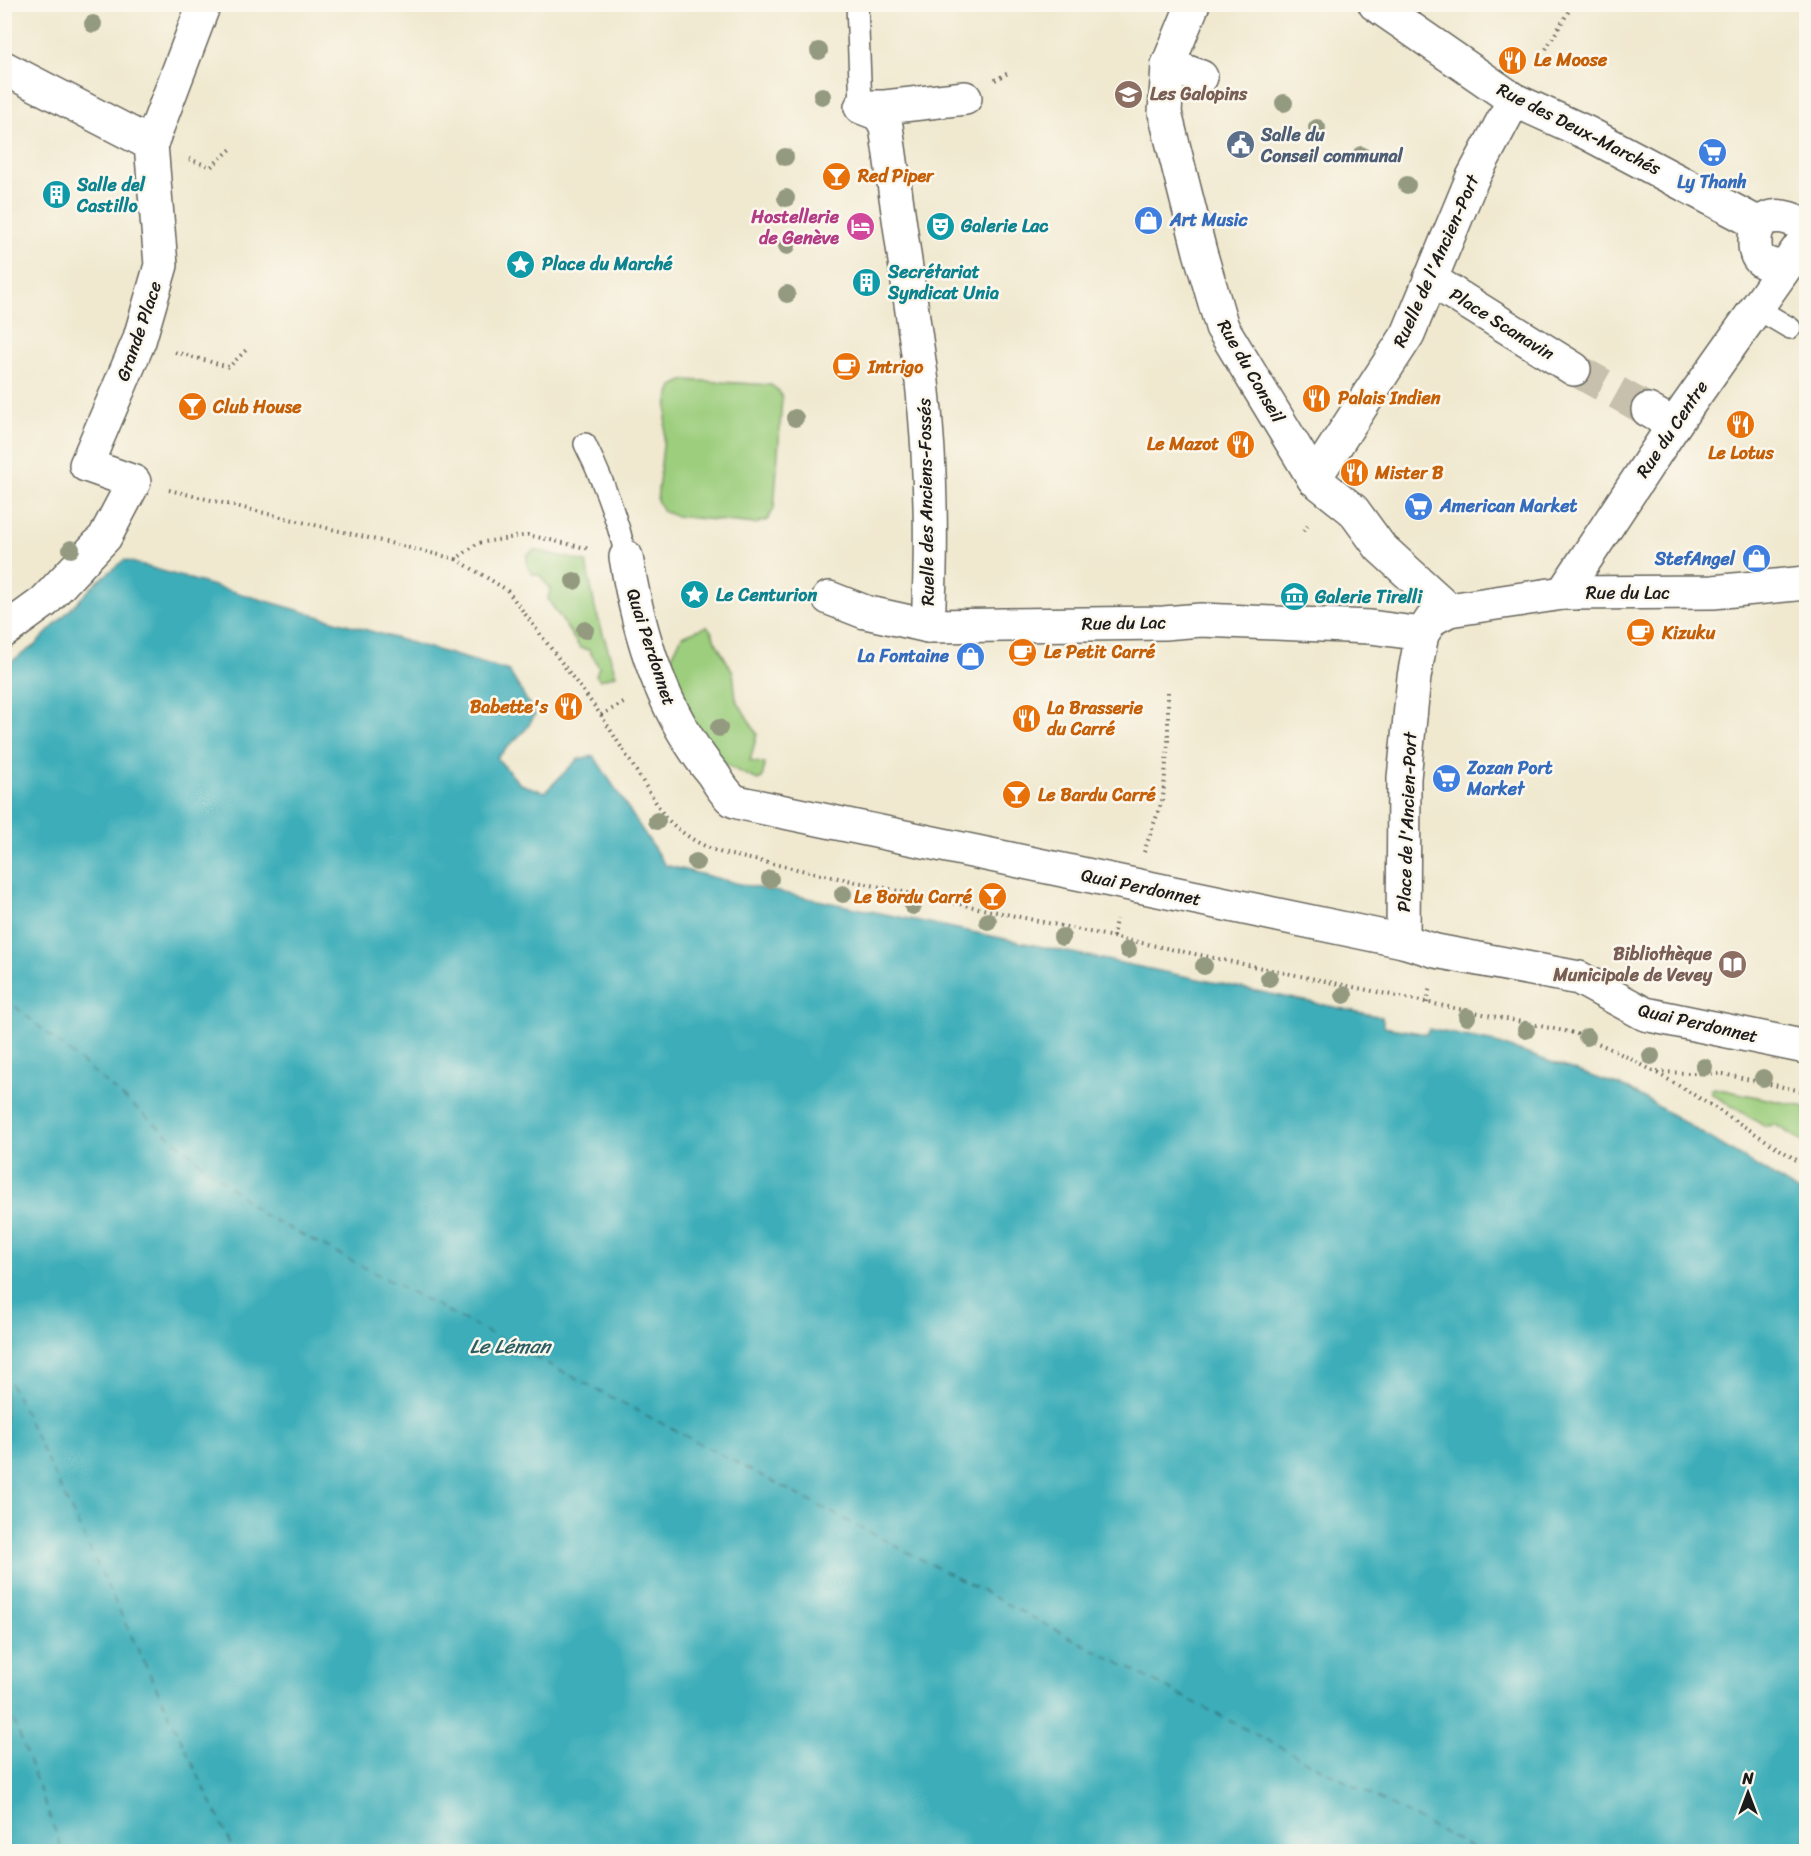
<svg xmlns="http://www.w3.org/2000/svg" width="1811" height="1856" viewBox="0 0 1811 1856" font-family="Sriracha,sans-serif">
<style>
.green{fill:#9cce7d;stroke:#5c754c;stroke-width:1.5}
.water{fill:#3daeb9;stroke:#2c656a;stroke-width:1.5}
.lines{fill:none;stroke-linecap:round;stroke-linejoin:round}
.ferry{stroke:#2b5e63;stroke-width:1.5;stroke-dasharray:8 6;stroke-linecap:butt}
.street-tunnel{stroke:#c6c0ac;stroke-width:33;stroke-dasharray:33 16;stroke-linecap:butt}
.lane-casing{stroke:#66645b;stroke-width:24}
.street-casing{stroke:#66645b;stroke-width:36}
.path{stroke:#66645b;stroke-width:4;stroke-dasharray:1.5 4.5;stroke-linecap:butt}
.lane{stroke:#fff;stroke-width:21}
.street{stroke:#fff;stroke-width:33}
.tree{fill:#949a80}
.labels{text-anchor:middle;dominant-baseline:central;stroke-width:5;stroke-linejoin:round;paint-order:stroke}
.food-label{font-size:18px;font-weight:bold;fill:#c56008;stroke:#fbf7ec;text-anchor:start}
.education-label{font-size:18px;font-weight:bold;fill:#785e54;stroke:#fbf7ec;text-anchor:start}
.street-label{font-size:18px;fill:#1c1c1c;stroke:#fbf7ec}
.service-label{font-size:18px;font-weight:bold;fill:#4e5e75;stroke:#fbf7ec;text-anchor:start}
.shop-label{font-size:18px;font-weight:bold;fill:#366cbe;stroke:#fbf7ec;text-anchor:start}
.culture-label{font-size:18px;font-weight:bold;fill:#0d838f;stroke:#fbf7ec;text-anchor:start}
.hotel-label{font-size:18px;font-weight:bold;fill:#b23c85;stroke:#fbf7ec;text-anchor:end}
.water-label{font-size:20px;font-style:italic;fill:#2b5e63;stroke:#fbf7ec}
</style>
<rect width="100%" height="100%" fill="#fbf7ec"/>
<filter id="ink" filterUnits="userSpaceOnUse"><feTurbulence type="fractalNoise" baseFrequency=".0167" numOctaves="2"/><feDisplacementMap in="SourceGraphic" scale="12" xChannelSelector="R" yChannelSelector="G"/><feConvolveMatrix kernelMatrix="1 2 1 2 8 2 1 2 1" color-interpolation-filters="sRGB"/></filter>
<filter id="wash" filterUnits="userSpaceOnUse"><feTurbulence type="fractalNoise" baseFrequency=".008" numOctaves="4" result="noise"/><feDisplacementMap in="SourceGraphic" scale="24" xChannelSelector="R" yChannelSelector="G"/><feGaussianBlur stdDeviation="1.35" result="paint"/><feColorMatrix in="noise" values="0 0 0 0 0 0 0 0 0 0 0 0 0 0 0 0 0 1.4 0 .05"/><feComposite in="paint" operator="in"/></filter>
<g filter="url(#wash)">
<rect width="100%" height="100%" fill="#f0e9d0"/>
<g class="green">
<path d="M685 380 771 385 779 391 782 398 774 509 767 520 755 524 675 516 663 511 657 500 668 401 673 386Z"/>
<path d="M535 550 586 562 595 608 616 675 600 680 596 675 599 667 589 650 580 648 548 599 550 589 540 575 532 574 527 564V555Z"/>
<path d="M707 626 712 632 715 641 733 672 736 699 757 734 750 761 765 764 762 778 758 780C744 774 729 768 717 757 699 741 679 687 669 662L682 636Z"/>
<path d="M1714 1088 1806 1107V1144L1776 1125 1764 1126 1712 1094 1711 1090Z"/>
</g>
<path class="water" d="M124 560 509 671 535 714 527 728 497 758 520 784 545 792 578 759 594 756 665 865 740 884 1382 1017 1384 1027 1427 1034 1429 1029 1490 1041 1629 1089 1806 1196V1851H5V666L35 645 97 582Z"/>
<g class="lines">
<g class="ferry">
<path d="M4 997 262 1214 1480 1852"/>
<path d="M4 1370 235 1852"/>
<path d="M4 1694 63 1852"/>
</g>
</g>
</g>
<g filter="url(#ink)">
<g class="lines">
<path class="street-tunnel" d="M1574 369 1648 410"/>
<defs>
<g id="lane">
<path d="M857 4 861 107"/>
<path d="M1756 308 1790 328"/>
<path d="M585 444C603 480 617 517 626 557"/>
</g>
<g id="street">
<path d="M1193 4 1168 65 1165 113 1200 252 1222 327 1314 479 1353 510 1380 547 1449 610"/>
<path d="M1375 4 1514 100 1587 133 1759 224"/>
<path d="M1168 65 1201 77"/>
<path d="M4 68 151 144"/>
<path d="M1784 268C1776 266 1769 266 1762 261 1756 257 1755 250 1755 243 1754 210 1786 212 1806 227"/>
<path d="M1430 279 1574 369"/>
<path d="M1648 410 1674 425"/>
<path d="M1314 479 1408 334 1472 179 1514 100"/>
<path d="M626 557C639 635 662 712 713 774 718 782 725 794 733 800 736 802 742 803 746 804L1403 941 1436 951 1579 978 1645 1014 1806 1047"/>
<path d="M1563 593 1674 425 1806 238"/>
<path d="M829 598 865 612 928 626 1164 623 1201 620 1370 627 1422 634"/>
<path d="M928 626C932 548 931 460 922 382L886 126 879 114 861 107H885L965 98"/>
<path d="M4 631 44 602 105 537 134 482 86 465 139 341 161 265 151 144 204 4"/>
<path d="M1403 941 1404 778 1414 677 1422 634 1432 619 1449 610 1563 593 1713 592 1806 583"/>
</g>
</defs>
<use href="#lane" class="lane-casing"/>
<use href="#street" class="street-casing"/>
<g class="path">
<path d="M1546 49 1573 4"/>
<path d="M995 80 1010 72"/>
<path d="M189 159 211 167 231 149"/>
<path d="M175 352 229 367 248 348"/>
<path d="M169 490 456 559 478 543 528 535 590 549"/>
<path d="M1303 531 1310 523"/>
<path d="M456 559 507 590 601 715 665 817C682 834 699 845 722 853L1113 937 1574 1033C1657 1066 1731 1119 1806 1166"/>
<path d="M601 715 627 701"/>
<path d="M1144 852 1163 798 1168 740V691"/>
<path d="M1113 937 1116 919"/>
<path d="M1427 1003 1430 986"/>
<path d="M1657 1072 1723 1074 1806 1092"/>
</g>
<use href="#lane" class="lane"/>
<use href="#street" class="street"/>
</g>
<g class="tree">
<circle cx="93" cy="24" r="9"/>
<circle cx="819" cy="51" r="9"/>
<circle cx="822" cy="96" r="9"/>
<circle cx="1284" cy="103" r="9"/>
<circle cx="1317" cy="128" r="9"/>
<circle cx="1361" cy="155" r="9"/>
<circle cx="785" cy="157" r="9"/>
<circle cx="1407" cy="185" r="9"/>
<circle cx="786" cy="198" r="9"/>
<circle cx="787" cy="246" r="9"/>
<circle cx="787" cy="294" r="9"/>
<circle cx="795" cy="418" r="9"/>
<circle cx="71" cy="549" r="9"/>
<circle cx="574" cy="581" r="9"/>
<circle cx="585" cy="630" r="9"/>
<circle cx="719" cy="728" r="9"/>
<circle cx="657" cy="821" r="9"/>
<circle cx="696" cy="862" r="9"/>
<circle cx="770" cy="879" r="9"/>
<circle cx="843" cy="894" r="9"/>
<circle cx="913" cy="906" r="9"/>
<circle cx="988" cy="921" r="9"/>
<circle cx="1062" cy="937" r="9"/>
<circle cx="1128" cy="950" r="9"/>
<circle cx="1204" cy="966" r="9"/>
<circle cx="1269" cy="978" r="9"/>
<circle cx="1344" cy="995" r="9"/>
<circle cx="1467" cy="1017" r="9"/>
<circle cx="1526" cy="1030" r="9"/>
<circle cx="1587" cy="1037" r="9"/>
<circle cx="1651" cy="1056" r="9"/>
<circle cx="1704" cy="1067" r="9"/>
<circle cx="1763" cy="1078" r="9"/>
</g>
</g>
<defs>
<symbol id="restaurant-disc" viewBox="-11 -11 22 22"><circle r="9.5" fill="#e8710a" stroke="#fbf7ec"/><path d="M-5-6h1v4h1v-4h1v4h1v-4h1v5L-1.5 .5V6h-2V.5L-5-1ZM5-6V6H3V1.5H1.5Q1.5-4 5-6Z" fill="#fff"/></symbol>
<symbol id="school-disc" viewBox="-11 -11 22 22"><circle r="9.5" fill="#8d6e63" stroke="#fbf7ec"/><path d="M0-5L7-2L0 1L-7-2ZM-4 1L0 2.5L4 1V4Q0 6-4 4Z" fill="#fff"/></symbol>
<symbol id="civic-disc" viewBox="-11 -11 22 22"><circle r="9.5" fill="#5c6f8a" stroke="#fbf7ec"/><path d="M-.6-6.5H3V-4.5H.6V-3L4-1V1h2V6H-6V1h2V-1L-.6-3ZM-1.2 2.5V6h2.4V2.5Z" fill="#fff"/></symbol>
<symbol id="supermarket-disc" viewBox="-11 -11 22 22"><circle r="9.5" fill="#3f7fe0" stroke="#fbf7ec"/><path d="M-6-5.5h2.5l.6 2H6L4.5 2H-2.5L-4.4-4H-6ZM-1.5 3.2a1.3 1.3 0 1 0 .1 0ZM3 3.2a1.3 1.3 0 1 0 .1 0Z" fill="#fff"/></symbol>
<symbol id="bar-disc" viewBox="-11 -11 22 22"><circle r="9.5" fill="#e8710a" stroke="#fbf7ec"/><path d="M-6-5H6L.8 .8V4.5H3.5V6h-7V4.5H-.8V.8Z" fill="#fff"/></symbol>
<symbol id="building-disc" viewBox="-11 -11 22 22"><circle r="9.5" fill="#0f9aa8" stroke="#fbf7ec"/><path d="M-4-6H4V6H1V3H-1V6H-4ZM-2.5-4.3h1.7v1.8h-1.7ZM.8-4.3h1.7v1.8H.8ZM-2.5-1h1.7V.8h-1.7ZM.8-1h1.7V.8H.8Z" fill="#fff"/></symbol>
<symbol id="shop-disc" viewBox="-11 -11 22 22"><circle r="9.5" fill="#3f7fe0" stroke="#fbf7ec"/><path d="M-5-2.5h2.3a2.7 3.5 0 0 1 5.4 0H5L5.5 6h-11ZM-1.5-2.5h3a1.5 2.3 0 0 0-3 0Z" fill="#fff"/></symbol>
<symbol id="theatre-disc" viewBox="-11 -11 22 22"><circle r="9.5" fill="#0f9aa8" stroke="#fbf7ec"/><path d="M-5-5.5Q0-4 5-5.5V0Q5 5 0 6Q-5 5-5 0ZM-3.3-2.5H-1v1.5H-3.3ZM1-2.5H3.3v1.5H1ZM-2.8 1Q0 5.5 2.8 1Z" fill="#fff"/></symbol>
<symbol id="hotel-disc" viewBox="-11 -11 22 22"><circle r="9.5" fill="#d1479c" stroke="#fbf7ec"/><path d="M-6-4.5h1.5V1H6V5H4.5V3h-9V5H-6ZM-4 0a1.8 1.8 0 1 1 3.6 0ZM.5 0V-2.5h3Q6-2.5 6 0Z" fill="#fff"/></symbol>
<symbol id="sight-disc" viewBox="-11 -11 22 22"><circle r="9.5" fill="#0f9aa8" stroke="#fbf7ec"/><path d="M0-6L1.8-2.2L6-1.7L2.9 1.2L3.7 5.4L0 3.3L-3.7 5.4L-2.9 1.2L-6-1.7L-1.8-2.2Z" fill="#fff"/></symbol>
<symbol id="cafe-disc" viewBox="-11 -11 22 22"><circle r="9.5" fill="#e8710a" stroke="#fbf7ec"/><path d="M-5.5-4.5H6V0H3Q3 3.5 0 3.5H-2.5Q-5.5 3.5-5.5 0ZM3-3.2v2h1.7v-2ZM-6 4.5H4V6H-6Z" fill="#fff"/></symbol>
<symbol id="museum-disc" viewBox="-11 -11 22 22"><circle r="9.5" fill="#0f9aa8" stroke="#fbf7ec"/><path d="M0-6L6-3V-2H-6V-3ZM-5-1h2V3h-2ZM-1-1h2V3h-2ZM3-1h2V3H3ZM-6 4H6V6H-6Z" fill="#fff"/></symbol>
<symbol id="library-disc" viewBox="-11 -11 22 22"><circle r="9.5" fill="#8d6e63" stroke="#fbf7ec"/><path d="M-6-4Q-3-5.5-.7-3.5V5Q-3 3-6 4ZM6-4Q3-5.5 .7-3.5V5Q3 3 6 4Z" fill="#fff"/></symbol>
</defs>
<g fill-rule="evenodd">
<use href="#restaurant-disc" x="1496" y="44" width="33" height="33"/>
<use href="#school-disc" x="1112" y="78" width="33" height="33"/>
<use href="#civic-disc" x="1224" y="128" width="33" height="33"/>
<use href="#supermarket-disc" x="1696" y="136" width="33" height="33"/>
<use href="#bar-disc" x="820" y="160" width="33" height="33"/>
<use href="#building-disc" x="40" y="178" width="33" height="33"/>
<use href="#shop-disc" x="1132" y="204" width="33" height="33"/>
<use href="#theatre-disc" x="924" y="210" width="33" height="33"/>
<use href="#hotel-disc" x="844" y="210" width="33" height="33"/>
<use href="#sight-disc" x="504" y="248" width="33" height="33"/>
<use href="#building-disc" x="850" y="266" width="33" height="33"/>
<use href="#cafe-disc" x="830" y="350" width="33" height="33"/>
<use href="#restaurant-disc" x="1300" y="382" width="33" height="33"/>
<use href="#bar-disc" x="176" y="390" width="33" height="33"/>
<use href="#restaurant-disc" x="1724" y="408" width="33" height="33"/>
<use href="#restaurant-disc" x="1224" y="428" width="33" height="33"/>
<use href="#restaurant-disc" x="1338" y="456" width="33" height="33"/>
<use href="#supermarket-disc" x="1402" y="490" width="33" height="33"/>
<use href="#shop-disc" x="1740" y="542" width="33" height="33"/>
<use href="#sight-disc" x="678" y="578" width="33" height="33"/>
<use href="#museum-disc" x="1278" y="580" width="33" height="33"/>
<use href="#cafe-disc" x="1624" y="616" width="33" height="33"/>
<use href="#cafe-disc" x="1006" y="636" width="33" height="33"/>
<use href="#shop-disc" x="954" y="640" width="33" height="33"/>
<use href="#restaurant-disc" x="552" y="690" width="33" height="33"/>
<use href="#restaurant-disc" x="1010" y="702" width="33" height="33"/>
<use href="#supermarket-disc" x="1430" y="762" width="33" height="33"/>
<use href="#bar-disc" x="1000" y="778" width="33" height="33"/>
<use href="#bar-disc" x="976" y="880" width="33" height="33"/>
<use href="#library-disc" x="1716" y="948" width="33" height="33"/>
</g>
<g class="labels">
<g class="food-label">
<text x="1534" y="60">Le Moose</text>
<text x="858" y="176">Red Piper</text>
<text x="868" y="367">Intrigo</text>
<text x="1338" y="398">Palais Indien</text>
<text x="213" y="407">Club House</text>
<text x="1219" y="444" text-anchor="end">Le Mazot</text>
<text x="1741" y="453" text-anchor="middle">Le Lotus</text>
<text x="1375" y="473">Mister B</text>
<text x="1662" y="633">Kizuku</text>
<text x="1044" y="652">Le Petit Carré</text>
<text x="548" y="707" text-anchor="end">Babette's</text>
<text x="1047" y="708">La Brasserie<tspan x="1047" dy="21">du Carré</tspan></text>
<text x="1038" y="795">Le Bardu Carré</text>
<text x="972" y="897" text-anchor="end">Le Bordu Carré</text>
</g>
<g class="education-label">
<text x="1150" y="94">Les Galopins</text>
<text x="1712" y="954" text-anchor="end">Bibliothèque<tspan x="1712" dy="21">Municipale de Vevey</tspan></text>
</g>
<g class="street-label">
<text transform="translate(1579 129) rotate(27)">Rue des Deux-Marchés</text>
<text transform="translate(1436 261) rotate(-66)">Ruelle de l'Ancien-Port</text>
<text transform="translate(1502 324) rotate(32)">Place Scanavin</text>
<text transform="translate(139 331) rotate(-71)">Grande Place</text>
<text transform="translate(1251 371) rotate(60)">Rue du Conseil</text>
<text transform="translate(1672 429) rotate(-56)">Rue du Centre</text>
<text transform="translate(926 502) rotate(-91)">Ruelle des Anciens-Fossés</text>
<text x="1628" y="593">Rue du Lac</text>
<text transform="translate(1124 623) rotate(-1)">Rue du Lac</text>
<text transform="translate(651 647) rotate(72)">Quai Perdonnet</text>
<text transform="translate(1407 822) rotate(-88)">Place de l'Ancien-Port</text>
<text transform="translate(1141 887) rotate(12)">Quai Perdonnet</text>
<text transform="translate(1698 1023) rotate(13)">Quai Perdonnet</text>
</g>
<g class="service-label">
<text x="1261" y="135">Salle du<tspan x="1261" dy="21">Conseil communal</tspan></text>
</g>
<g class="shop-label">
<text x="1712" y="182" text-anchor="middle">Ly Thanh</text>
<text x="1170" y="220">Art Music</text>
<text x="1440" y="506">American Market</text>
<text x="1735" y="559" text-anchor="end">StefAngel</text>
<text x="949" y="656" text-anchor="end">La Fontaine</text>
<text x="1467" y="768">Zozan Port<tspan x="1467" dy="21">Market</tspan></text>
</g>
<g class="culture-label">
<text x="77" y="185">Salle del<tspan x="77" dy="21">Castillo</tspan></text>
<text x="961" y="226">Galerie Lac</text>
<text x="542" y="264">Place du Marché</text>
<text x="888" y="272">Secrétariat<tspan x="888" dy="21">Syndicat Unia</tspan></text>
<text x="716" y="595">Le Centurion</text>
<text x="1315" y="597">Galerie Tirelli</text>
</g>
<g class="hotel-label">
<text x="839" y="217">Hostellerie<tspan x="839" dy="21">de Genève</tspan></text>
</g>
<g class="water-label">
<text x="510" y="1346">Le Léman</text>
</g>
</g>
<rect width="1811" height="1856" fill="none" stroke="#fbf7ec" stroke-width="24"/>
<g transform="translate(1748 1793)" stroke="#fbf7ec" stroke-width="4.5" paint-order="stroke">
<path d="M0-4.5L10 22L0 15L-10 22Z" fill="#1c1c1c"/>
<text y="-9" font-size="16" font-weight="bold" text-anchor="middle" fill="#1c1c1c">N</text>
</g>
</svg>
